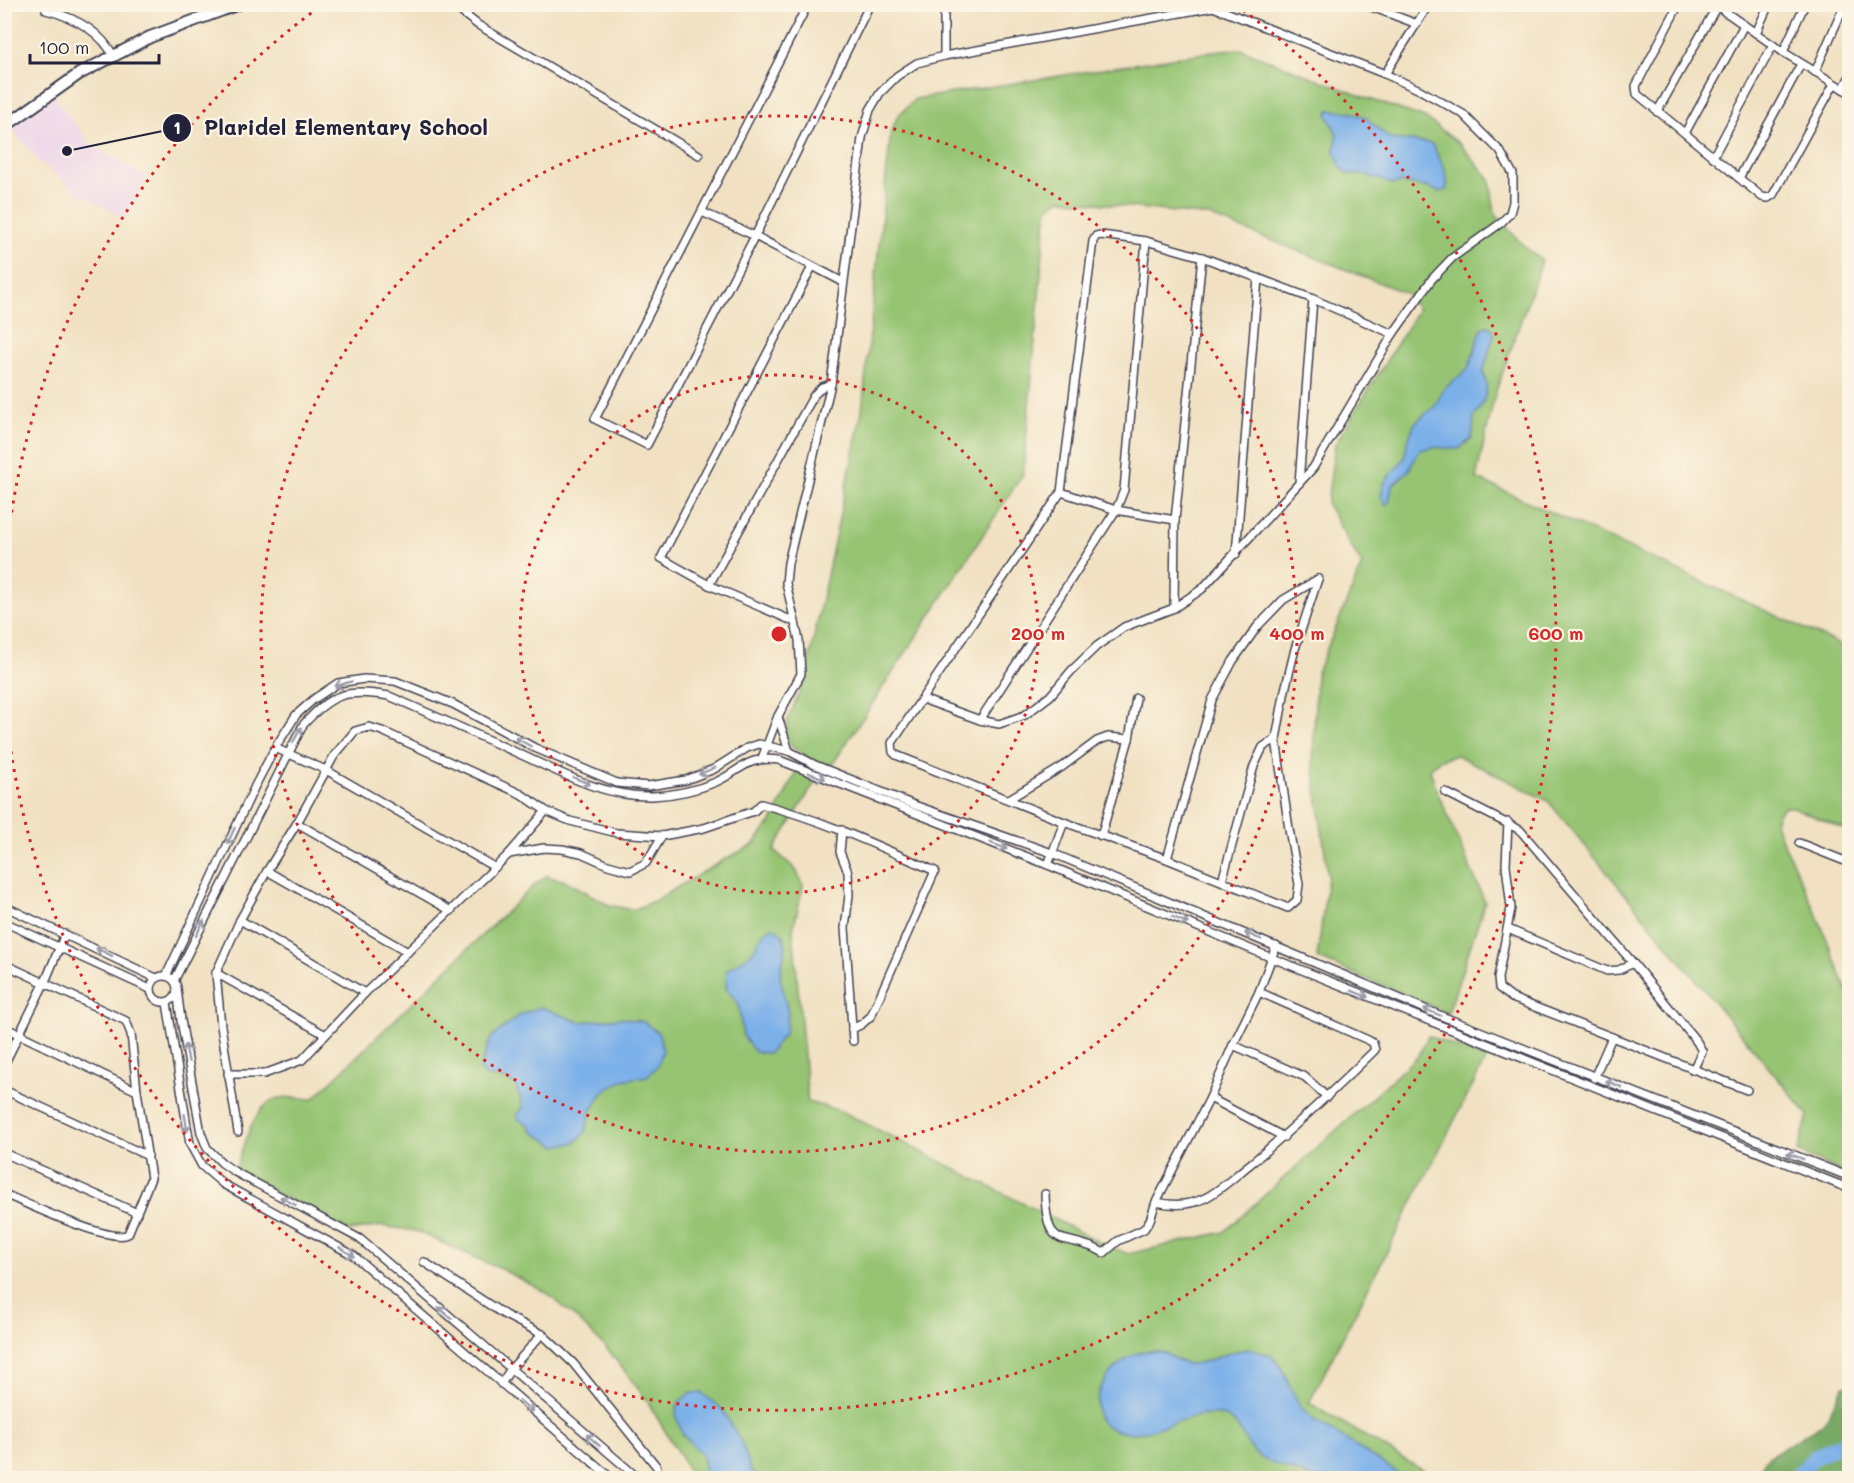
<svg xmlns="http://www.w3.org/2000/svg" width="1854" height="1483" viewBox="0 0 1854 1483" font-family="Mali,sans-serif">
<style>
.built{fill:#ecd1ea}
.green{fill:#96c473;stroke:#5c7357;stroke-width:1.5}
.forest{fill:#78aa65;stroke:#4d6650;stroke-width:1.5}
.water{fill:#7cb0e9;stroke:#4f6992;stroke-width:1.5}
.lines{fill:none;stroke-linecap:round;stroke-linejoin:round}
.river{stroke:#7cb0e9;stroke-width:15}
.minor-casing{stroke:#413f4f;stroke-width:10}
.secondary-casing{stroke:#413f4f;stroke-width:14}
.minor{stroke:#fff;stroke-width:7}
.secondary{stroke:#fff;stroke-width:10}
.oneway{stroke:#9c9ca7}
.ring{fill:none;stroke:#d62828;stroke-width:3;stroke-dasharray:3 6}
.centre{fill:#d62828;stroke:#fcf5e5;stroke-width:3}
.ring-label{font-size:18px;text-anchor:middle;font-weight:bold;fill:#d62828;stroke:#fcf5e5;stroke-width:4.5;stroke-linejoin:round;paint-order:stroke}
.leader{fill:none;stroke:#22223b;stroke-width:2}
.callout-dot{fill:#22223b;stroke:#fcf5e5;stroke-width:2}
.mark-label{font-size:18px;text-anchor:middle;font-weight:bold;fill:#fff}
.callout-label{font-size:21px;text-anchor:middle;font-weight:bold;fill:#22223b;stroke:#fcf5e5;stroke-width:4.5;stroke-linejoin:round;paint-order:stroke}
</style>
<rect width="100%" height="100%" fill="#fcf5e5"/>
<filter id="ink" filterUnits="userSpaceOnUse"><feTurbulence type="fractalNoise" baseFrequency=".0167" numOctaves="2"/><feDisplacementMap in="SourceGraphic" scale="12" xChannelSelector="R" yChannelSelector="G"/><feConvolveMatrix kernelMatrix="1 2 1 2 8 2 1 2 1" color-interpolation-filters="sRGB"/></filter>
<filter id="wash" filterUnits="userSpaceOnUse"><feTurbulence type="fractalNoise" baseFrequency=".008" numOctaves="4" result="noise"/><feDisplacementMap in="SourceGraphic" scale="24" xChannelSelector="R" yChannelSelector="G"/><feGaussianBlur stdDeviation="1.35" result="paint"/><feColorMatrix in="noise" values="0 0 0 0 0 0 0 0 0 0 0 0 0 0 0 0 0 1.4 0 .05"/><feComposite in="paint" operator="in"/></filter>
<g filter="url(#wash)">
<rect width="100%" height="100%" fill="#f1e1c2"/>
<path class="built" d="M53 95 89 143 148 178 124 218 79 193 37 159 9 125Z"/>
<path class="green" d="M1240 49 1366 98 1425 118 1459 143 1490 179 1495 214 1522 244 1542 261 1495 394 1476 478 1849 649V831L1792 807H1785L1778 813 1775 824 1820 922 1849 996V1175L1798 1152 1808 1115 1548 801 1457 755 1441 759 1430 769 1435 786 1485 902 1448 1013 1317 958 1328 876 1313 763 1316 675 1362 565 1327 504 1335 444 1418 310 1406 293 1209 216 1061 199 1048 208 1046 217 1023 474 832 765 812 787 774 850 796 870 803 886 793 930 808 1102 841 1111 1097 1241 1128 1254 1224 1232 1419 1055 1428 1036 1486 1059 1309 1403 1436 1478H693L646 1399 609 1351 576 1318 547 1293 503 1270 416 1231 382 1226 348 1231 235 1171C243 1149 253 1102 280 1098 291 1096 303 1099 313 1099L531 888 546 876 566 881 609 905 633 910 656 900 727 858 752 846 772 821 805 754 793 748 785 737 788 719 805 679 862 411 887 168 891 133 897 117 915 99 1222 50Z"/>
<path class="forest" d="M1849 1385V1477L1752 1478 1768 1457 1824 1423 1844 1386Z"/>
<g class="water">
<path d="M1330 110 1349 112 1365 117 1390 139 1429 143 1433 145C1439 159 1450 175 1447 189L1441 192 1426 187 1402 183 1392 184 1367 175 1348 174 1341 167 1337 158 1335 152 1337 134 1327 114Z"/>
<path d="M1489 326 1493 330 1494 335 1483 372 1487 385 1485 396 1482 405 1474 417 1472 438 1459 449 1433 447 1420 450 1409 470 1392 486 1389 502 1385 505 1381 496 1383 487 1386 480 1404 459 1408 440 1415 423 1435 406 1444 389 1468 369 1481 331 1484 327Z"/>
<path d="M773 927 782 934 786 945 780 976 788 1013 785 1033 769 1053 755 1052 743 1036 738 1003 726 988 727 970C734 964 741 961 748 956 762 946 754 935 773 927Z"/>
<path d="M541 1007 579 1022 622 1018 644 1022 659 1034 663 1051 657 1067 647 1076 623 1080 603 1092 591 1111 585 1133 574 1143 556 1146 533 1132 528 1124 519 1120 517 1115 523 1108C516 1080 513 1080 485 1076L480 1069 491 1038 520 1015Z"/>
<path d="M1249 1349 1270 1355 1281 1367 1299 1405 1311 1418 1398 1473 1404 1478H1312C1294 1468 1269 1467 1254 1452 1241 1438 1240 1418 1217 1415 1181 1411 1144 1445 1110 1428 1098 1422 1096 1415 1097 1402 1100 1376 1130 1347 1158 1351 1170 1353 1179 1365 1192 1364 1211 1363 1228 1350 1249 1349Z"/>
<path d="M691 1393H702L722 1409 742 1443 751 1471 760 1478H706L702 1455 683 1435 677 1419 676 1410 680 1401Z"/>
</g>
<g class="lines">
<path class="river" d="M1795 1478 1815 1457 1850 1439"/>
</g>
</g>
<g filter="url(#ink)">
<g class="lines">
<defs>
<g id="minor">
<path d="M451 4 478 25 699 155"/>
<path d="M808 4 595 419 647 445 755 236 870 4"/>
<path d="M944 4V56"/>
<path d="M1364 4 1417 24"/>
<path d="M1679 4 1636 86 1637 94 1762 197 1768 198 1773 195 1834 84"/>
<path d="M1714 4 1783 52 1850 93"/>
<path d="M46 10C73 17 101 31 114 57"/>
<path d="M1726 13 1730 4"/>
<path d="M1756 33 1769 4"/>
<path d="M1783 52 1805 4"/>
<path d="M1815 72 1845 4"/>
<path d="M1385 74 1429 4"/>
<path d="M1843 89 1850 76"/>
<path d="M1657 112 1717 6"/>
<path d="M1685 133 1744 25"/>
<path d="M1713 157 1773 45"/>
<path d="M1739 178 1801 64"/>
<path d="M702 212 755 236 843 282"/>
<path d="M1299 483 1313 299"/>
<path d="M1061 492 1116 510 1175 520"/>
<path d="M1236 554 1258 278"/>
<path d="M1318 579 1295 649 1285 690 1276 739 1289 829 1299 884 1297 900 1288 908 1167 859 1064 822 896 755 893 752 892 743 1061 492 1093 241 1096 236 1101 235 1146 241 1202 257 1313 299 1393 334"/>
<path d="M709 585 814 395 822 387 831 384"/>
<path d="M1174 608 1175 520 1202 257"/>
<path d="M795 622 709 585 661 558 812 267"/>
<path d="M778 717 789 751"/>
<path d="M980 720 1116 510 1124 490 1146 241"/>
<path d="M275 748 326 770 494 867"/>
<path d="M762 758 778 716 801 674 799 640 786 583 788 563 831 384 862 138 870 110 880 93 897 76 917 63 944 56 1213 7 1385 74 1420 90 1463 114 1500 151 1513 174V202L1510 213 1501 223 1452 258 1432 279 1393 334 1313 468 1202 589 1174 608 1124 627 1097 646 1072 670 1050 696 1025 715 999 724 980 720 922 699"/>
<path d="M1445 792 1520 830 1633 963 1697 1042 1702 1051 1693 1070"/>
<path d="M1009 799 1062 767 1097 741 1108 737 1129 739"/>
<path d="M1508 822 1506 865 1511 908 1498 978 1499 988 1512 998 1747 1090"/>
<path d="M297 823 451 911"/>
<path d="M842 830 840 852 848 872 849 895 845 928 853 1041"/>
<path d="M1101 836 1129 739 1136 698"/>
<path d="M1799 843 1850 863"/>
<path d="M509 854 544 848 562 849 581 853 608 865 630 871 646 863 662 836"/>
<path d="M1167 859 1212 700 1233 661 1257 627 1283 600 1318 579"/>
<path d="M1048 865 1064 822"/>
<path d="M267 871 408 952"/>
<path d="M1222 881 1254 766 1263 747 1276 739"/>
<path d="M4 906 156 978"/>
<path d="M240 920 365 993"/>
<path d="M4 922 150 989"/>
<path d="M1508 929 1607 971 1619 970 1633 963"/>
<path d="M4 964 126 1021 131 1034 137 1091 151 1178 128 1234C111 1244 26 1203 4 1194"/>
<path d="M216 973 324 1034"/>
<circle cx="164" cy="989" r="13"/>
<path d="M166 976 255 786 275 748 296 715 314 699 338 683 364 679 395 681 453 704 535 748 617 783 648 786 686 780 714 769 747 748 759 744 789 751 815 765 914 805 1052 853 1444 1017 1850 1177"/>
<path d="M174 981 303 725C332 693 346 689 389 696 431 714 473 733 515 752 558 771 604 798 653 796 674 795 697 790 716 782 743 770 745 756 779 760L1048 865 1272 958 1850 1189"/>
<path d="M177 989 181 1020 201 1133 207 1148 222 1163 235 1172 360 1239 638 1478"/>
<path d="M167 1003 190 1144 202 1166 223 1184 353 1255 611 1478"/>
<path d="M4 1027 137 1091"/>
<path d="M1233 1045 1305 1077 1327 1097"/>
<path d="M4 1065 45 982 65 934"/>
<path d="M228 1074H264L302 1060 365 993 509 854 546 811"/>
<path d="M1594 1078 1612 1037"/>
<path d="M4 1090 148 1156"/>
<path d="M1210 1098 1284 1137"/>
<path d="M238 1132 221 1026 216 973 240 920 267 871 297 823 334 756 355 731 369 727 382 731 521 794 546 811 570 821 617 833 662 836 704 828 754 811 761 804C821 819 878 846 935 871L871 1016 862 1024 852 1029"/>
<path d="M4 1153 137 1213"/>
<path d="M1045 1194C1047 1256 1065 1230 1104 1253L1118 1241 1144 1229 1150 1220 1156 1202 1210 1098 1233 1045 1259 992 1276 946"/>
<path d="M1156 1202C1173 1206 1189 1206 1205 1198 1221 1190 1235 1176 1249 1165 1293 1129 1334 1090 1375 1050L1373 1043 1368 1040 1259 992"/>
<path d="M424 1262 505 1315 542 1334 573 1363 657 1467"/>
<path d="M501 1384 510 1370 542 1334"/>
</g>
<path id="secondary" d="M4 127 79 74 150 37 239 4"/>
</defs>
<use href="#minor" class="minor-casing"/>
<use href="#secondary" class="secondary-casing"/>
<use href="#minor" class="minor"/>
<use href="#secondary" class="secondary"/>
</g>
<defs><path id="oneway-shaft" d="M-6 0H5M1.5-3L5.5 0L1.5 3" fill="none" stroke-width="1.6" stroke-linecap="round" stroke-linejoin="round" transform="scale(1.5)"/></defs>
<g class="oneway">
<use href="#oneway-shaft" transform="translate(343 684) rotate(163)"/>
<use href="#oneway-shaft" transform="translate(297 735) rotate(-61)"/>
<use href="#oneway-shaft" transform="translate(523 742) rotate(-152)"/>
<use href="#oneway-shaft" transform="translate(707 771) rotate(157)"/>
<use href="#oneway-shaft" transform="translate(817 776) rotate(21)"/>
<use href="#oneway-shaft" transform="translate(582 781) rotate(22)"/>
<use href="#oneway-shaft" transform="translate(231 836) rotate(115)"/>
<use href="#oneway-shaft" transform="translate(999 846) rotate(21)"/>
<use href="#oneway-shaft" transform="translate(1180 920) rotate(23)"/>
<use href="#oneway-shaft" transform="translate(200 928) rotate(-64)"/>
<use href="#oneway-shaft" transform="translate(1253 936) rotate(-157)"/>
<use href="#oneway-shaft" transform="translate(104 952) rotate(-154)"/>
<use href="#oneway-shaft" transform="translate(1360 994) rotate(22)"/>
<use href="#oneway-shaft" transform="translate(1432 1012) rotate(-157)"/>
<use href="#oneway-shaft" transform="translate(187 1053) rotate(-100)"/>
<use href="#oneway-shaft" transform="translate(1614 1084) rotate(-158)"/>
<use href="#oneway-shaft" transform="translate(186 1123) rotate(81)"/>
<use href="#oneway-shaft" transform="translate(1795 1156) rotate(-159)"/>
<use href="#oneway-shaft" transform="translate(288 1201) rotate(-152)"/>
<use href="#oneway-shaft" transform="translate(347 1252) rotate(31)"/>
<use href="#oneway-shaft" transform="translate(445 1313) rotate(-139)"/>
<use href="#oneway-shaft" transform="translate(526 1406) rotate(41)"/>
<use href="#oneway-shaft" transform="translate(593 1440) rotate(-139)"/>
</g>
</g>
<g class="ring">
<circle cx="779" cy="634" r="259"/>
<circle cx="779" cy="634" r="518"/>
<path d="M5 566A777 777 0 0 1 322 5M1236 5A777 777 0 1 1 5 702"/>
</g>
<circle cx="779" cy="634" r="9" class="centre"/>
<g class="ring-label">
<text x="1038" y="640">200 m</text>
<text x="1297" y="640">400 m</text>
<text x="1556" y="640">600 m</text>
</g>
<path class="leader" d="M67 151L177 128"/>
<g class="callout-dot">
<circle cx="67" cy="151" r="6"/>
<circle cx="177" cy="128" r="15"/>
</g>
<g class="mark-label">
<text x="177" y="134">1</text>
</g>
<g class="callout-label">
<text x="346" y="135">Plaridel Elementary School</text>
</g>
<rect width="1854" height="1483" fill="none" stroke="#fcf5e5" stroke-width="24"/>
<path d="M30 54v9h129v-9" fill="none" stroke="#22223b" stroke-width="3"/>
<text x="39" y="54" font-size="18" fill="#22223b" stroke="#fcf5e5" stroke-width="4.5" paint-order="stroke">100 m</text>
</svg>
